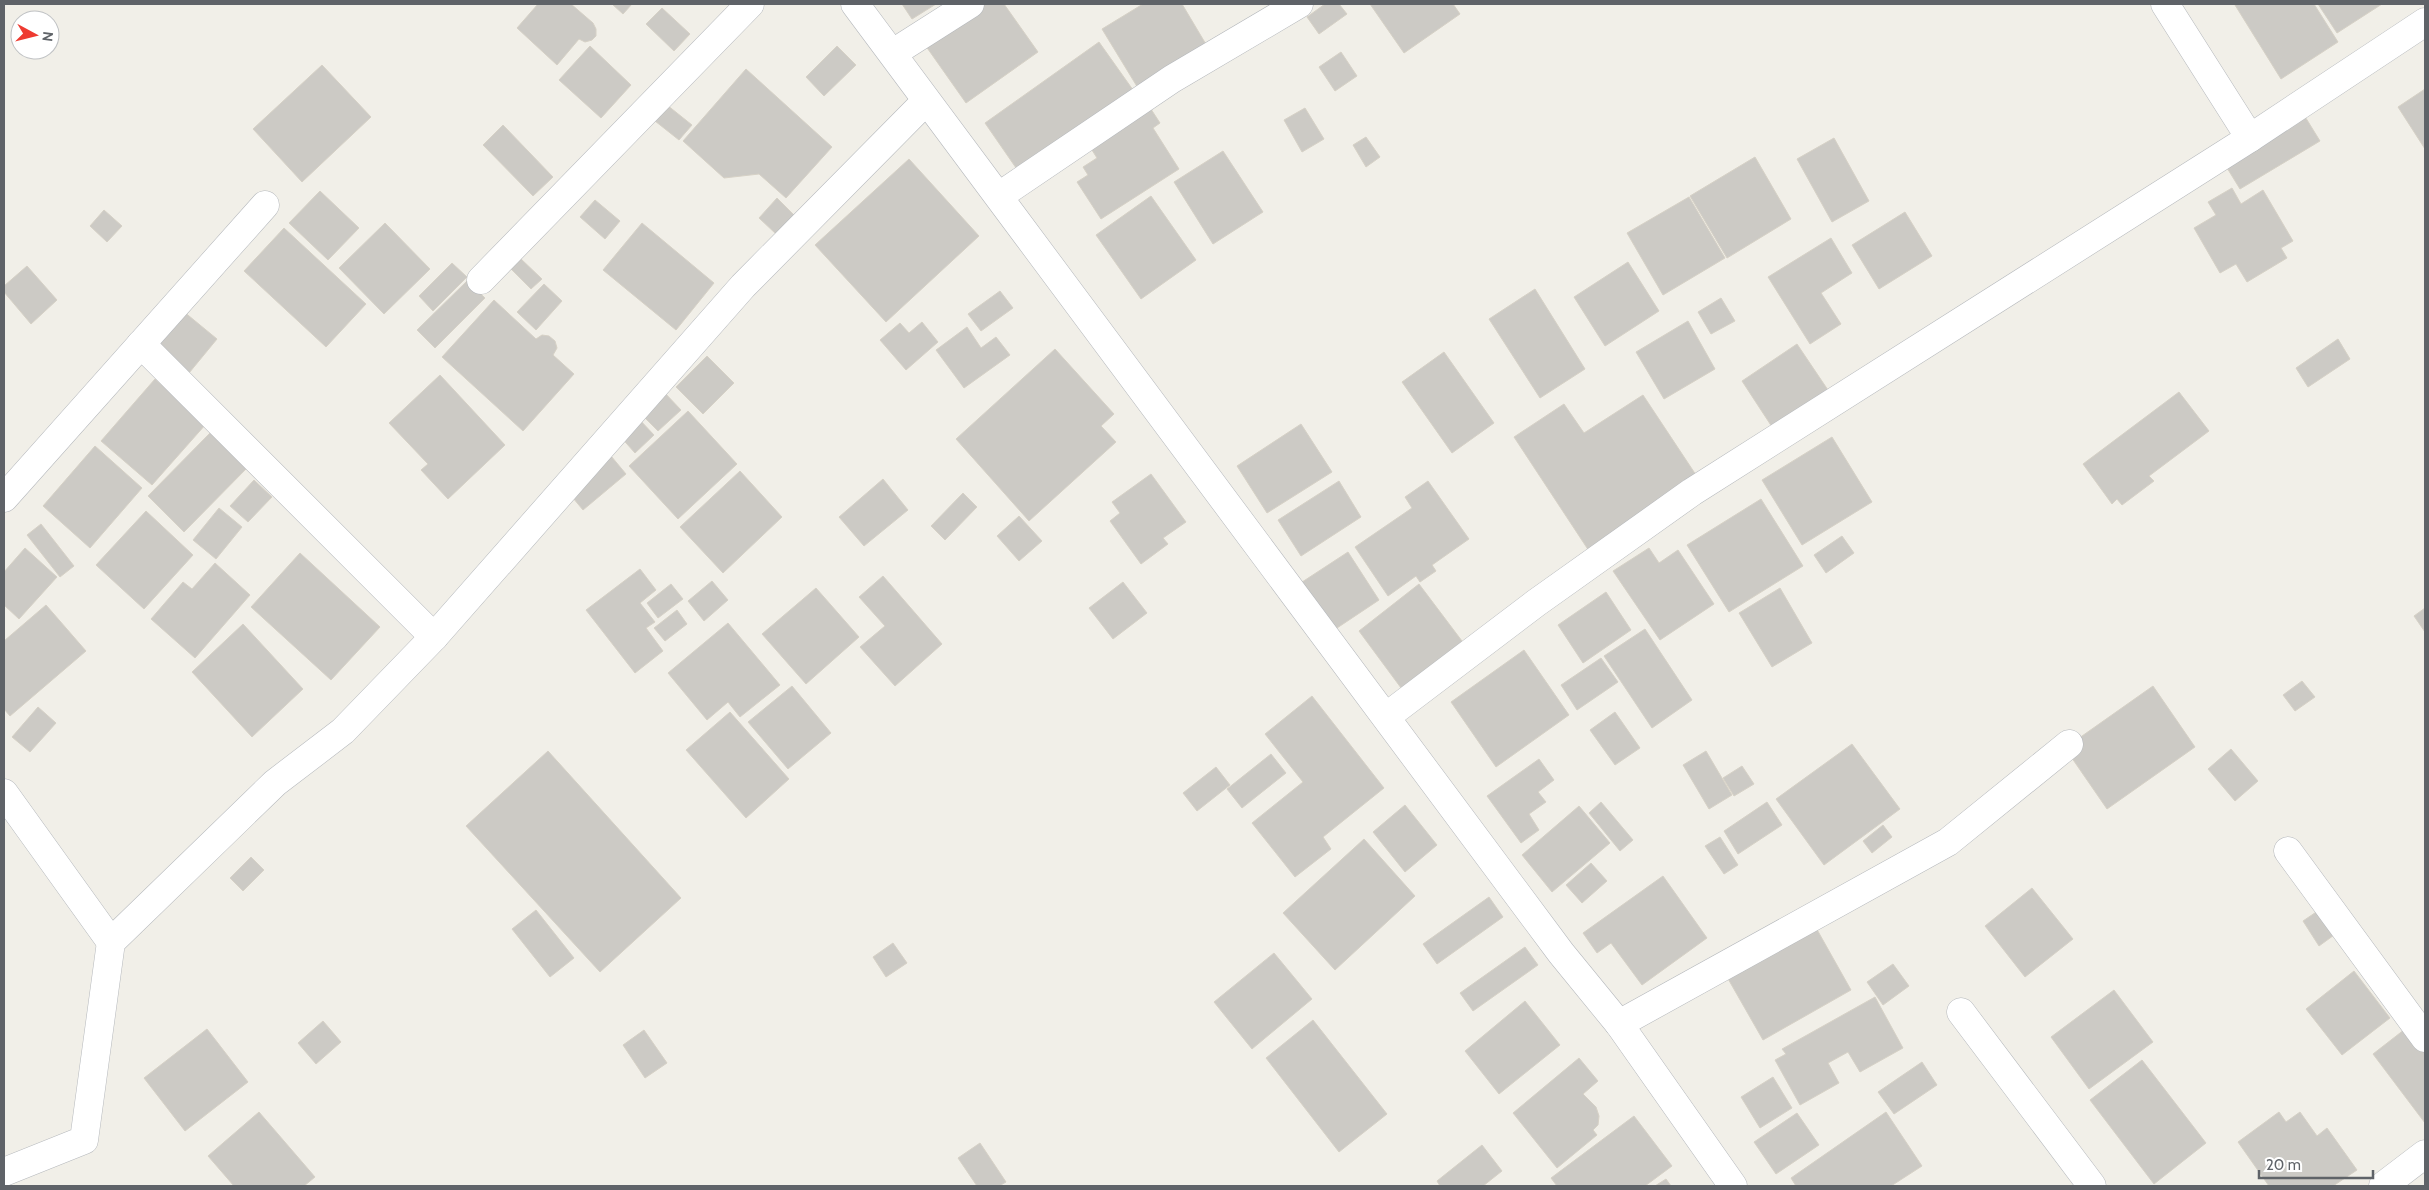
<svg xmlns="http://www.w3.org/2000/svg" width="2429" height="1190" viewBox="0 0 2429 1190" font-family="Cabin,sans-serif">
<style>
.building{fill:#cccac5;stroke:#d6d1c6}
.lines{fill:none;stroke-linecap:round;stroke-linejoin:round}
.minor-casing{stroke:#b5b8bc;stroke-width:29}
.minor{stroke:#fff;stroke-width:28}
</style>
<rect width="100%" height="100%" fill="#f1efe8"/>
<g class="building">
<path d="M538 4H571L593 23 596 29V36L592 40 585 42 579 39 557 65 517 28Z"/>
<path d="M612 4H632L623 14Z"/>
<path d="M902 4H936L912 19Z"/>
<path d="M978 4H1004L1038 52 966 103 923 42Z"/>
<path d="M1143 4H1182L1210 51 1141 93 1102 29Z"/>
<path d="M1325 4H1339L1347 14 1319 34 1307 17Z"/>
<path d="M1370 4H1453L1460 14 1404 53Z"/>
<path d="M2237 4H2314L2338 42 2281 79 2235 5Z"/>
<path d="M2318 4H2382L2337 33Z"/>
<path d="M662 8 690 34 674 51 646 24Z"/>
<path d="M1099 42 1138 97 1023 178 985 123Z"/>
<path d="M590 46 631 85 601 118 559 80Z"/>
<path d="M837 46 856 65 824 96 806 77Z"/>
<path d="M1341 52 1357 76 1335 91 1319 67Z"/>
<path d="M322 65 371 117 302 182 253 129Z"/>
<path d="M746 69 832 147 786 198 759 174 724 178 683 141Z"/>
<path d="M2425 89V149L2398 107Z"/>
<path d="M1147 103 1160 123 1153 128 1179 169 1101 219 1077 182 1088 175 1083 167 1097 158 1087 142Z"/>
<path d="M667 105 692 125 679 140 655 121Z"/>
<path d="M1305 108 1324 139 1302 152 1284 120Z"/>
<path d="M2304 115 2320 141 2240 189 2224 163Z"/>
<path d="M503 125 553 177 533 196 483 145Z"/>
<path d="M1366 137 1380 157 1366 167 1353 145Z"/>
<path d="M1834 138 1869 201 1832 222 1797 159Z"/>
<path d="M1223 151 1263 212 1213 244 1174 182Z"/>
<path d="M1755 157 1791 219 1727 258 1690 196Z"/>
<path d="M909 159 979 236 886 322 815 245Z"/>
<path d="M2232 188 2241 204 2263 190 2293 241 2281 248 2287 258 2247 282 2236 264 2220 273 2194 228 2216 215 2208 202Z"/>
<path d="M320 191 359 228 328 260 289 223Z"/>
<path d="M1151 196 1196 260 1141 299 1096 235Z"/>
<path d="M1689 197 1725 258 1663 295 1627 233Z"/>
<path d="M777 198 794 215 776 234 759 218Z"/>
<path d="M595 200 620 221 605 239 580 217Z"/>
<path d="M104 210 122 226 107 242 90 226Z"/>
<path d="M1905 212 1932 256 1879 289 1852 245Z"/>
<path d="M385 223 430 269 384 314 339 268Z"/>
<path d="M642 223 714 283 676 330 603 270Z"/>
<path d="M284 228 366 304 326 347 244 271Z"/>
<path d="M1831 238 1852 273 1821 293 1841 324 1810 344 1768 277Z"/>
<path d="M520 258 542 279 531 289 510 268Z"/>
<path d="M1628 262 1659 311 1605 346 1574 297Z"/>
<path d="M452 263 467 277 433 311 419 296Z"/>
<path d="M27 266 57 300 31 324 4 292V286Z"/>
<path d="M467 281 485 298 435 348 417 330Z"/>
<path d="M544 284 562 301 536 330 517 312Z"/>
<path d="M1535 289 1585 369 1540 398 1489 319Z"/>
<path d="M1000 291 1013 308 981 331 968 314Z"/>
<path d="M1721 298 1735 321 1711 334 1698 312Z"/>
<path d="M494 300 536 339 542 335 549 336 555 341 557 348 553 355 574 374 523 431 442 357Z"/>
<path d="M183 311 217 339 189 373 155 346Z"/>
<path d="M1688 321 1715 369 1664 399 1636 352Z"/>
<path d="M922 322 938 342 906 370 880 340 900 323 909 333Z"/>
<path d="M967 327 981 348 996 337 1010 355 964 388 936 350Z"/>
<path d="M2338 339 2350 359 2308 387 2296 368Z"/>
<path d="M1797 344 1832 396 1776 433 1742 381Z"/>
<path d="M1055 349 1114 414 1101 426 1116 442 1029 521 956 439Z"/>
<path d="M1444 352 1494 423 1452 453 1402 382Z"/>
<path d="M707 356 734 383 703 414 676 387Z"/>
<path d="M440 375 505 445 448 499 421 470 428 464 389 423Z"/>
<path d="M155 379 206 424 152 485 101 441Z"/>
<path d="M663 391 681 410 658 431 640 413Z"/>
<path d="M2179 392 2209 431 2149 476 2154 481 2122 505 2117 499 2112 504 2083 464Z"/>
<path d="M1643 395 1698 478 1589 551 1514 437 1564 404 1584 433Z"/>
<path d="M688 411 737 464 678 519 629 466Z"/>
<path d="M638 418 654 435 635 453 619 435Z"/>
<path d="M1301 424 1332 472 1267 513 1237 466Z"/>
<path d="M210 433 246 469 184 532 148 496Z"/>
<path d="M1832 437 1872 502 1802 545 1762 480Z"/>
<path d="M95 446 142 488 90 548 43 506Z"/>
<path d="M611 456 626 474 583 510 568 492Z"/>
<path d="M740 471 782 517 723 573 680 527Z"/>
<path d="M1151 474 1186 522 1163 538 1168 544 1141 564 1110 521 1120 513 1112 502Z"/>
<path d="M883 479 908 510 864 546 839 517Z"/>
<path d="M254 480 272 497 248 522 230 506Z"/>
<path d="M1339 481 1361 517 1301 556 1278 520Z"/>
<path d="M1428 481 1469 539 1432 565 1436 571 1420 582 1416 576 1388 596 1355 547 1412 508 1405 497Z"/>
<path d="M963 493 977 507 945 540 931 526Z"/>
<path d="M1761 499 1803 566 1729 612 1687 545Z"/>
<path d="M219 508 242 527 216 559 193 540Z"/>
<path d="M146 511 193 555 144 609 96 565Z"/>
<path d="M1019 516 1042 541 1019 561 997 536Z"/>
<path d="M41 524 74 566 60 577 27 535Z"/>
<path d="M1842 536 1854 553 1826 573 1814 555Z"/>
<path d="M25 548 57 577 19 619 4 605V572Z"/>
<path d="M1649 548 1659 563 1678 550 1714 604 1660 640 1613 571Z"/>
<path d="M1348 552 1379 600 1328 634 1296 586Z"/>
<path d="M300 553 380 627 331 680 251 607Z"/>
<path d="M215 563 250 595 195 658 151 619 183 582 192 589Z"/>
<path d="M640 569 656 590 640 603 655 622 646 628 663 651 635 673 586 610Z"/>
<path d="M883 576 942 644 895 686 860 647 885 626 859 597Z"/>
<path d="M712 581 728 600 704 621 688 601Z"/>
<path d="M1123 582 1147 613 1113 639 1089 608Z"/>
<path d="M671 584 683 599 658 618 647 603Z"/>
<path d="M1419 584 1468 649 1407 696 1359 631Z"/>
<path d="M816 588 859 637 806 684 762 634Z"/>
<path d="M1780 588 1812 643 1772 667 1739 613Z"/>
<path d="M1606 592 1631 630 1583 663 1558 625Z"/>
<path d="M46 605 86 651 10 716 4 709V641Z"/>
<path d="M2425 608V632L2414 616Z"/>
<path d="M677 610 687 624 665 641 654 628Z"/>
<path d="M728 623 780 685 740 717 728 702 707 720 668 673Z"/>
<path d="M243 624 303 689 252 737 192 672Z"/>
<path d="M1645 629 1692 700 1652 728 1604 656Z"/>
<path d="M1524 650 1569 715 1496 767 1451 702Z"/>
<path d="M1601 658 1618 682 1577 710 1561 685Z"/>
<path d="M2302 681 2315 697 2295 711 2283 695Z"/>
<path d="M792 686 831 733 788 769 748 722Z"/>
<path d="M2153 686 2195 747 2107 809 2065 748Z"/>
<path d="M1312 696 1384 788 1323 837 1331 849 1295 877 1252 823 1303 782 1265 734Z"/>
<path d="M38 707 56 723 30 752 12 737Z"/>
<path d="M730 712 789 779 746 818 686 750Z"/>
<path d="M1615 712 1640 748 1615 765 1590 730Z"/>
<path d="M1852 744 1900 809 1824 865 1776 799Z"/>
<path d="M2231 749 2258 781 2235 801 2208 769Z"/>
<path d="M548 751 681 898 600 972 466 826Z"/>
<path d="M1706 751 1732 795 1709 809 1683 765Z"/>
<path d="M1271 754 1286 773 1242 808 1227 789Z"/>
<path d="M1539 759 1554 780 1538 792 1546 802 1529 814 1539 830 1521 843 1487 796Z"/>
<path d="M1742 766 1754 784 1734 796 1723 778Z"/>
<path d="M1216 767 1230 785 1197 811 1183 793Z"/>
<path d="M1601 802 1633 840 1620 851 1589 813Z"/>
<path d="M1767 802 1782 825 1738 854 1724 831Z"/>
<path d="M1405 805 1437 845 1405 872 1373 832Z"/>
<path d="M1579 806 1610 843 1552 892 1522 855Z"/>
<path d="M1883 825 1892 837 1872 853 1863 841Z"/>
<path d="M1720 837 1738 865 1724 874 1705 846Z"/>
<path d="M1364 839 1415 896 1335 970 1283 913Z"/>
<path d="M251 857 264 870 243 891 230 878Z"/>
<path d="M1591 863 1607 881 1582 903 1566 885Z"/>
<path d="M1663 876 1707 938 1642 985 1611 943 1597 953 1583 933Z"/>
<path d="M2032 888 2073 939 2025 977 1985 926Z"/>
<path d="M1489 897 1503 917 1437 964 1423 944Z"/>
<path d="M2325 906 2341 930 2319 946 2303 921Z"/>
<path d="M536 910 574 958 550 977 512 929Z"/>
<path d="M1815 926 1851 990 1763 1040 1727 977Z"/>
<path d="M893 943 907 963 886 977 873 957Z"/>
<path d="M1525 947 1538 965 1473 1011 1460 993Z"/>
<path d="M1274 953 1312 999 1252 1049 1214 1002Z"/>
<path d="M1893 964 1909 986 1883 1005 1867 982Z"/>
<path d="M2354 971 2390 1018 2342 1055 2306 1009Z"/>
<path d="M2114 990 2153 1042 2089 1089 2051 1037Z"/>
<path d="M1875 997 1903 1048 1860 1072 1848 1052 1828 1063 1839 1083 1800 1105 1775 1060 1786 1054 1782 1049Z"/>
<path d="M1525 1001 1560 1045 1499 1094 1465 1051Z"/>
<path d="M1313 1020 1387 1114 1339 1152 1266 1058Z"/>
<path d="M323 1021 341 1042 316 1064 298 1043Z"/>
<path d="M2409 1026 2425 1047V1123L2373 1054Z"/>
<path d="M207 1029 248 1082 185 1131 144 1078Z"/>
<path d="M644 1030 667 1063 645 1078 623 1045Z"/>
<path d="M1579 1058 1598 1081 1583 1094 1596 1107 1599 1116 1598 1125 1593 1130 1597 1135 1557 1168 1513 1113Z"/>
<path d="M2142 1060 2206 1143 2154 1184 2090 1100Z"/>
<path d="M1922 1062 1937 1085 1894 1114 1878 1092Z"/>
<path d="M1773 1077 1792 1108 1760 1128 1741 1097Z"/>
<path d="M259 1112 315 1177 304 1186H234L208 1156Z"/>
<path d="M1886 1112 1922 1166 1891 1186H1796L1791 1178Z"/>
<path d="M2279 1112 2286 1122 2300 1112 2317 1136 2327 1128 2357 1170 2333 1186H2269L2238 1142Z"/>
<path d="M1797 1113 1819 1145 1776 1174 1754 1142Z"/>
<path d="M1634 1116 1672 1166 1645 1186H1557L1551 1178Z"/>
<path d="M980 1143 1006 1182 999 1186H977L958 1158Z"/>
<path d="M1482 1145 1502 1171 1483 1186H1440L1437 1181Z"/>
<path d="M1666 1179 1671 1186H1655Z"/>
</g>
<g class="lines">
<defs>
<g id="minor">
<path d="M855 4 1561 953 1619 1024 1733 1186"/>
<path d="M2165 4 2250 138"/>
<path d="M893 53 970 4"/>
<path d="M999 196 1172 79 1299 4"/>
<path d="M481 280 750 4"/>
<path d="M141 344 434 637"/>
<path d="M4 498 265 205"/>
<path d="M1387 716 1536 603 1692 492 2250 138 2425 22"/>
<path d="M4 793 111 942"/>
<path d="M2288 851 2425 1038"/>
<path d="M1961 1012 2092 1186"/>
<path d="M1619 1024 1948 842 2069 744"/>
<path d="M4 1172 84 1140 111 942 275 783 343 731 434 637 743 286 926 101"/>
<path d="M2383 1186 2425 1154"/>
</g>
</defs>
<use href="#minor" class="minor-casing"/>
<use href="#minor" class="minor"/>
</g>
<rect width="2429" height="1190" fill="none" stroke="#5f6368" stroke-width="10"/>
<g transform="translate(35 35) rotate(97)"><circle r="24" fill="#ffffff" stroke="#bfc1c3"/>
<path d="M0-4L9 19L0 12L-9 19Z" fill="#ee3b31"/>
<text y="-8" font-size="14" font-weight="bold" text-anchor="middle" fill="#5f6368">N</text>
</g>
<path d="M2259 1170v8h114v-8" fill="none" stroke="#5f6368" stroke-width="2.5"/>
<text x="2266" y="1170" font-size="15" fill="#5f6368" stroke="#ffffff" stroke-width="4" paint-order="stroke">20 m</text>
</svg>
